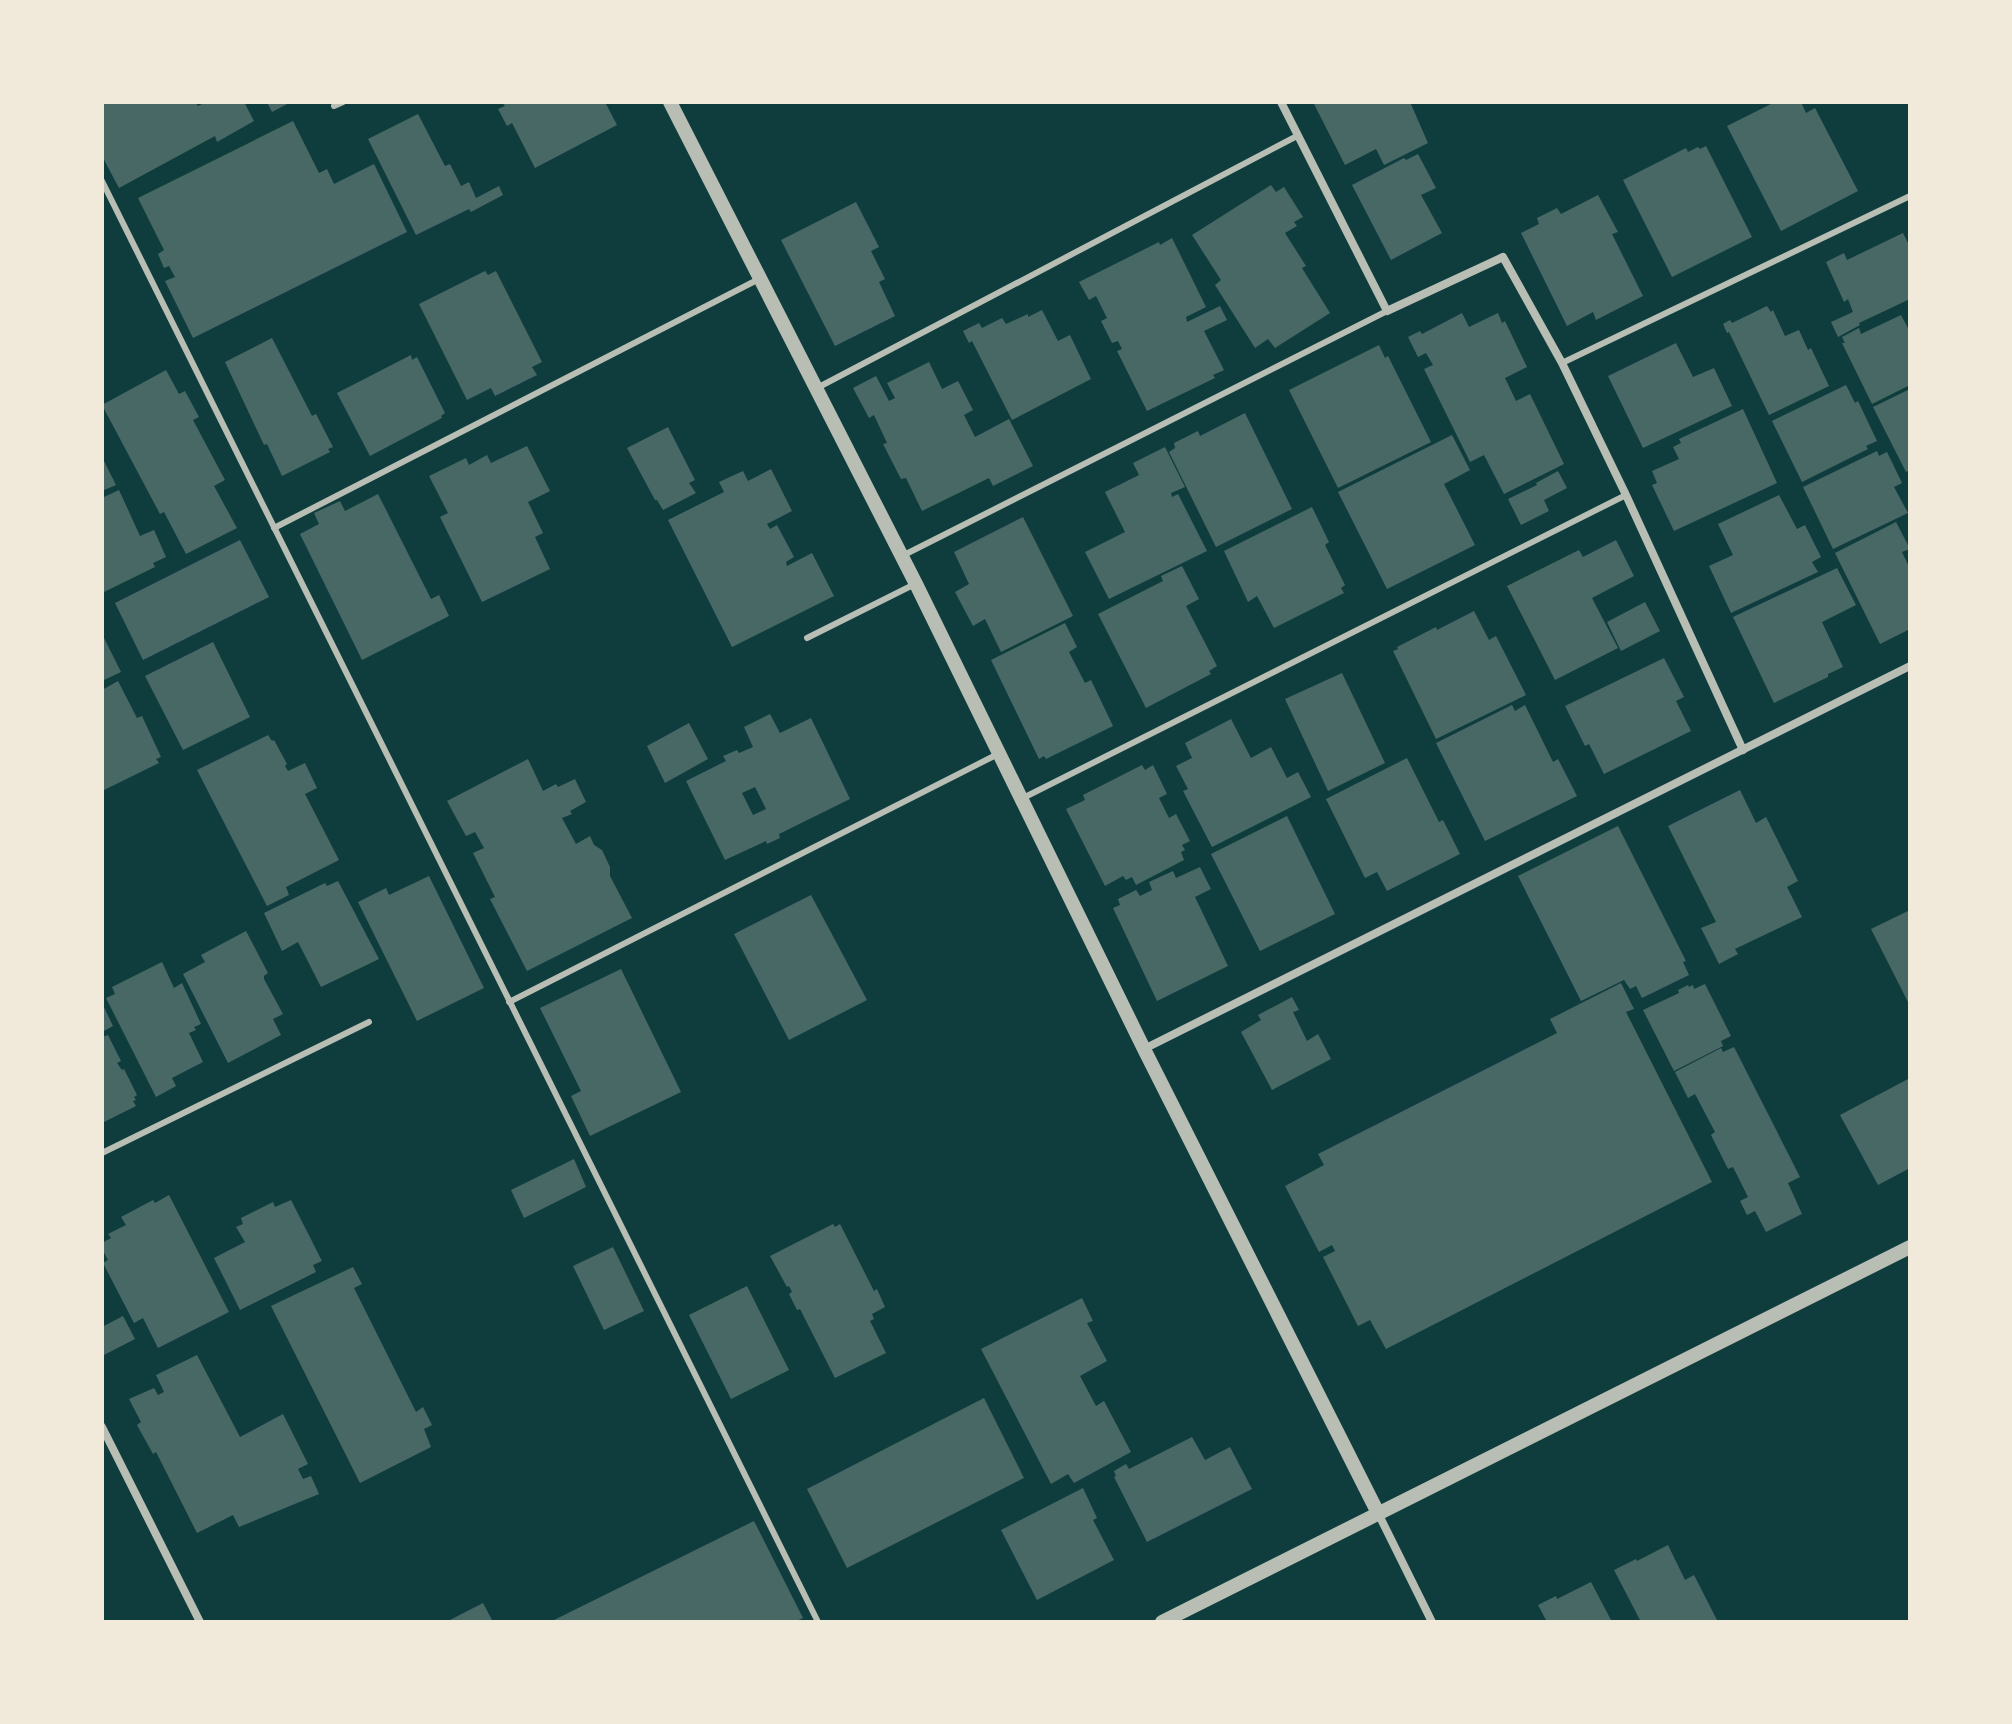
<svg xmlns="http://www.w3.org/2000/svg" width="2012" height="1724" viewBox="0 0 2012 1724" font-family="Jost,sans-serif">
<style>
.building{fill:#486865;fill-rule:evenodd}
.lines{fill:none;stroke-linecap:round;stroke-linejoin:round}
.service{stroke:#b8beb3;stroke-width:6}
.minor{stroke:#b8beb3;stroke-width:8}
.tertiary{stroke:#b8beb3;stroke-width:14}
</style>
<rect width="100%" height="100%" fill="#0f3d3e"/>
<g class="building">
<path d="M102 102H195L198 106 206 102H244L254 121 217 142 215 136 119 188 102 156Z"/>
<path d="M267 102H291L272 112Z"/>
<path d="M502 102H605L617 125 535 168 512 123 507 126 498 109 505 106Z"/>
<path d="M1313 102H1410L1428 143 1384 165 1376 149 1345 165Z"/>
<path d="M1775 102H1801L1806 113 1815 108 1858 191 1781 231 1727 126Z"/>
<path d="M418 114 445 166 450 164 461 186 469 182 476 198 499 186 503 195 471 212 469 209 416 235 368 139Z"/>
<path d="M293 121 319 173 327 169 334 184 374 164 407 232 193 338 165 281 175 277 169 266 164 268 158 254 164 250 138 198Z"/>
<path d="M1706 146 1752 237 1672 277 1623 180 1686 148 1688 152 1698 147 1700 149Z"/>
<path d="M1418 154 1436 188 1421 195 1442 233 1391 260 1352 185 1404 158 1406 160Z"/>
<path d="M1271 185 1276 192 1284 187 1303 217 1294 222 1297 226 1285 233 1306 266 1302 268 1330 313 1275 348 1268 339 1255 348 1215 285 1221 280 1192 235Z"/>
<path d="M1598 195 1618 232 1612 234 1643 296 1596 320 1593 312 1567 326 1521 233 1539 224 1537 218 1557 208 1561 214Z"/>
<path d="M856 202 879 247 871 251 885 279 879 282 895 316 835 346 781 240Z"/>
<path d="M1903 233 1910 247V299L1859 323 1860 325 1838 337 1831 322 1853 312 1848 299 1844 302 1826 262 1844 253 1847 260Z"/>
<path d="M1172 238 1206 307 1186 317 1187 322 1220 306 1227 320 1204 331 1224 370 1213 375 1215 378 1147 411 1117 351 1122 349 1118 341 1112 343 1101 321 1107 318 1096 296 1089 300 1079 282 1159 242 1160 245Z"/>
<path d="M485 271 488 275 496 271 542 362 532 367 537 375 495 396 491 388 467 400 419 304Z"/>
<path d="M1767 306 1771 312 1773 310 1785 336 1799 330 1808 350 1811 348 1829 386 1769 415 1729 332 1727 333 1723 324 1730 320 1732 323Z"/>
<path d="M1042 310 1058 341 1070 335 1091 379 1012 420 972 341 969 343 963 331 979 323 982 328 1002 318 1006 324 1028 314V317Z"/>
<path d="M1462 313 1469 327 1498 313 1502 323 1505 321 1527 367 1505 378 1516 401 1530 394 1564 464 1504 494 1484 455 1470 462 1424 369 1433 365 1426 353 1418 357 1408 337 1420 331 1422 334Z"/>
<path d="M1901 315 1909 330H1910V385L1872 404 1842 343H1845L1842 337 1859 328 1861 334Z"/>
<path d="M272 338 312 416 316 414 333 447 328 449 330 452 282 476 267 444 264 445 225 362Z"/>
<path d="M1676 343 1693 377 1714 368 1732 406 1643 448 1608 376Z"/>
<path d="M1379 345 1385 358 1388 356 1431 442 1338 488 1289 390Z"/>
<path d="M411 355 412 360 417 357 445 413 441 416 442 418 370 456 337 393Z"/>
<path d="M929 362 942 389 958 381 973 410 964 415 975 437 1009 419 1033 466 993 486 989 478 922 511 906 478 901 479 883 444 887 443 874 415 869 418 853 388 876 376 889 401 895 398 887 383Z"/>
<path d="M166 370 179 394 185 391 199 417 193 420 225 480 214 486 237 528 186 554 164 512 160 514 102 405Z"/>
<path d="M1846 385 1855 403 1858 401 1877 441 1866 446 1868 449 1802 482 1772 421Z"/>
<path d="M1910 389V470L1906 472 1873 407Z"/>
<path d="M1743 409 1777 483 1674 531 1652 485 1657 483 1652 471 1679 459 1673 447 1681 443 1679 439Z"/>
<path d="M1245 413 1292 509 1216 547 1169 452 1175 448 1174 443 1198 431 1200 436Z"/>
<path d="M668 427 695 480 689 483 696 493 663 510 657 500H655L627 448Z"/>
<path d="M1452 435 1470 470 1444 484 1475 545 1387 589 1338 492Z"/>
<path d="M527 446 550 491 528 502 543 533 535 537 550 569 482 602 440 517 448 513 429 476 466 458 469 465 487 455 491 463Z"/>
<path d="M1165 447 1185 487 1171 493 1172 497 1178 494 1207 551 1109 599 1085 552 1125 532 1105 492 1139 475 1133 463Z"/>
<path d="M1877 451 1879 456 1887 452 1902 483 1894 487 1908 513 1833 549 1803 487Z"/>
<path d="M102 457 116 485 102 491Z"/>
<path d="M771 469 792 511 767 524 770 529 777 525 794 557 786 562 787 566 812 553 834 596 732 647 668 520 724 492 719 482 743 471 748 481Z"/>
<path d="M1558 471 1567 488 1544 500 1549 511 1521 525 1508 499 1537 485 1536 483Z"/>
<path d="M119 490 140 536 154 530 166 557 153 563 155 567 102 593V498Z"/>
<path d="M378 494 431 599 439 595 449 616 362 660 300 534 319 524 314 513 340 501 345 511Z"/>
<path d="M1779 495 1797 529 1805 525 1821 557 1812 562 1818 572 1731 613 1709 566 1733 555 1718 524Z"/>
<path d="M1312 507 1329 542 1325 545 1345 585 1341 588 1344 593 1274 628 1257 596 1248 602 1224 551Z"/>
<path d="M1023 517 1073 616 1001 652 985 619 973 626 955 592 969 584 954 552Z"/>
<path d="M1896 522 1910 549 1902 552 1910 569V629L1880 644 1835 553Z"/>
<path d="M240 540 269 597 143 660 115 603Z"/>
<path d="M1616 540 1634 576 1592 598 1618 648 1555 680 1507 586 1579 550 1583 557Z"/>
<path d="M1182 566 1199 599 1186 606 1217 666 1209 671 1211 674 1146 708 1098 614 1163 581 1161 576Z"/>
<path d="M1837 568 1856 605 1822 622 1843 667 1828 674V677L1774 703 1733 617Z"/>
<path d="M1645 602 1660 631 1621 651 1607 622Z"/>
<path d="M1474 611 1489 640 1496 636 1526 695 1436 739 1393 651 1398 649 1397 647 1436 627 1437 630Z"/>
<path d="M1065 623 1077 647 1069 652 1085 683 1091 680 1113 726 1046 759 1044 756 1039 759 991 660Z"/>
<path d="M102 634 121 672 102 681Z"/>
<path d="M213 642 250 717 183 750 145 676Z"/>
<path d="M1664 658 1684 697 1676 701 1691 731 1604 774 1589 744 1585 746 1565 706Z"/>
<path d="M1342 673 1385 763 1328 791 1285 699Z"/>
<path d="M118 681 137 718 142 716 161 757 156 759 159 763 102 791V690Z"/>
<path d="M1512 705 1515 711 1525 705 1553 762 1558 759 1577 796 1485 841 1436 743Z"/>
<path d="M770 714 780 733 811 718 850 799 779 834 780 838 767 844 766 841 725 860 686 781 726 761 723 756 737 750 739 753 753 747 744 727ZM755 787 766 809 753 815 742 793Z"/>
<path d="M1231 719 1251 758 1271 747 1287 778 1298 772 1311 797 1212 847 1183 791 1188 789 1176 766 1192 758 1185 743Z"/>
<path d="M689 723 708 759 665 783 647 746Z"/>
<path d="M268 735 272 741 274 740 287 764 285 766 288 771 305 763 317 788 305 794 339 860 286 887 289 895 267 906 197 770Z"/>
<path d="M1407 758 1439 822 1443 820 1460 854 1387 891 1377 872 1365 878 1326 799Z"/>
<path d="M528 759 543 791 556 784 558 787 575 779 586 802 570 811 572 814 562 818 576 844 590 836 594 845 602 850 610 867V876L632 918 527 971 490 899 495 897 473 853 484 848 475 832 466 836 447 801Z"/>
<path d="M1142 765 1145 770 1153 765 1167 794 1159 798 1169 818 1176 814 1190 841 1182 845 1185 850 1181 852 1184 860 1136 885 1132 877 1126 880 1123 876 1105 886 1066 809 1085 800 1083 795Z"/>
<path d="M1740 790 1756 823 1766 817 1798 881 1787 887 1802 917 1735 949 1738 954 1719 964 1701 928 1716 922 1668 826Z"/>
<path d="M1287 816 1335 914 1260 951 1211 854Z"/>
<path d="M1618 826 1686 961 1683 962 1689 975 1642 998 1636 986 1630 989 1624 980 1581 1001 1518 876Z"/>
<path d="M1200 867 1211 889 1195 897 1228 966 1157 1001 1113 908 1120 905 1118 899 1136 890 1140 896 1152 890 1149 882 1173 871 1176 878Z"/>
<path d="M429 876 484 988 417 1021 358 902 386 888 389 895Z"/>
<path d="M338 881 379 959 321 987 298 942 282 951 264 913 325 883 327 886Z"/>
<path d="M811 895 867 1000 789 1040 734 934Z"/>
<path d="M1910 910V1006L1871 929Z"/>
<path d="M246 931 268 973 264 976V979L283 1014 273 1019 281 1035 228 1063 183 974 205 962 201 955Z"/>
<path d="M162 962 174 988 182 983 201 1024 194 1027 196 1030 189 1033 203 1062 172 1078 176 1086 156 1097 106 998 115 994 112 987Z"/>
<path d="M621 969 681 1092 590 1136 571 1096 581 1091 540 1008Z"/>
<path d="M1621 983 1634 1009 1626 1012 1712 1182 1386 1349 1370 1320 1358 1326 1323 1257 1335 1251 1332 1245 1319 1252 1285 1186 1324 1165 1318 1154 1557 1033 1550 1019Z"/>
<path d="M1705 984 1731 1036 1721 1041 1723 1046 1674 1071 1643 1010 1679 993 1678 990 1688 985 1689 987 1693 985 1694 989Z"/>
<path d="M1292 997 1299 1010 1293 1012 1307 1041 1318 1034 1331 1059 1272 1090 1241 1032 1261 1020 1258 1015Z"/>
<path d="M102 1003 113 1026 102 1032Z"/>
<path d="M108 1035 121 1061 117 1063 122 1070 124 1069 137 1095 134 1097 136 1100 133 1101 136 1106 102 1123V1037Z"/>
<path d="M1734 1047 1800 1177 1788 1183 1802 1214 1766 1232 1755 1211 1747 1215 1740 1201 1748 1197 1733 1167 1728 1169 1711 1135 1715 1132 1695 1094 1688 1098 1675 1072 1721 1048 1723 1052Z"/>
<path d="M1910 1078V1168L1878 1185 1840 1115Z"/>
<path d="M574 1159 586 1187 524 1218 511 1190Z"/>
<path d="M169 1195 229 1312 158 1348 143 1318 134 1323 103 1263 108 1260 102 1249V1243L111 1238 108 1234 126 1225 121 1217 153 1200 155 1203Z"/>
<path d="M291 1200 322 1261 313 1265 316 1272 240 1310 214 1258 245 1242 236 1227 243 1224 241 1218 273 1202 275 1207Z"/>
<path d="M833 1224 835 1227 840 1224 874 1291 877 1289 885 1307 872 1314 874 1319 870 1321 886 1353 835 1378 800 1309 797 1310 789 1294 792 1292 789 1286 787 1287 770 1256Z"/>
<path d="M613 1247 644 1311 604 1330 573 1266Z"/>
<path d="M353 1267 362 1284 354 1288 416 1412 423 1407 432 1425 424 1429 431 1447 360 1483 271 1306Z"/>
<path d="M747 1286 789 1370 731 1399 689 1315Z"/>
<path d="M1082 1298 1093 1321 1087 1323 1107 1361 1080 1376 1096 1406 1104 1401 1131 1452 1074 1483 1068 1474 1051 1484 981 1349Z"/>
<path d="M123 1316 135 1339 102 1356V1327Z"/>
<path d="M197 1355 240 1437 283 1414 308 1464 298 1469 303 1479 311 1476 319 1494 239 1527 233 1515 197 1533 156 1452 153 1454 137 1425 141 1422 129 1399 154 1388 158 1395 164 1392 156 1375Z"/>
<path d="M984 1398 1024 1478 847 1568 807 1489Z"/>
<path d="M1192 1437 1205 1460 1230 1447 1252 1489 1147 1542 1114 1477 1116 1476 1114 1471 1126 1464 1129 1469Z"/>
<path d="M1083 1488 1097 1518 1093 1520 1114 1560 1037 1600 1001 1530Z"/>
<path d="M754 1521 803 1618 794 1622H550Z"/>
<path d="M1668 1545 1685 1580 1694 1575 1718 1622H1641L1614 1570 1636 1559 1637 1561Z"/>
<path d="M1591 1582 1612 1622H1547L1538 1605 1556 1596 1557 1599Z"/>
<path d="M483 1603 493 1622H446Z"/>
</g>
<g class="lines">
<g class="service">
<path d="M334 106 343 102"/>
<path d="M102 181 818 1622"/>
<path d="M1562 363 1910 196"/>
<path d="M817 388 1297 136"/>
<path d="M274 528 759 279"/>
<path d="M902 556 1387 311"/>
<path d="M807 638 915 584"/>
<path d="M1021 799 1626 495"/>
<path d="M509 1002 998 754"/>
<path d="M102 1153 369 1022"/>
</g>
<g class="minor">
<path d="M1281 102 1387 311 1503 257 1562 363 1626 495 1743 750"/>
<path d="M1144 1049 1910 666"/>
<path d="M102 1427 200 1622"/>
<path d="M1378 1513 1432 1622"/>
</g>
<g class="tertiary">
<path d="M670 102 916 584 1144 1049 1378 1513"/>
<path d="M1162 1622 1910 1247"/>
</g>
</g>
<rect width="2012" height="1724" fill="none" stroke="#f1e9da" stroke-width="208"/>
</svg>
